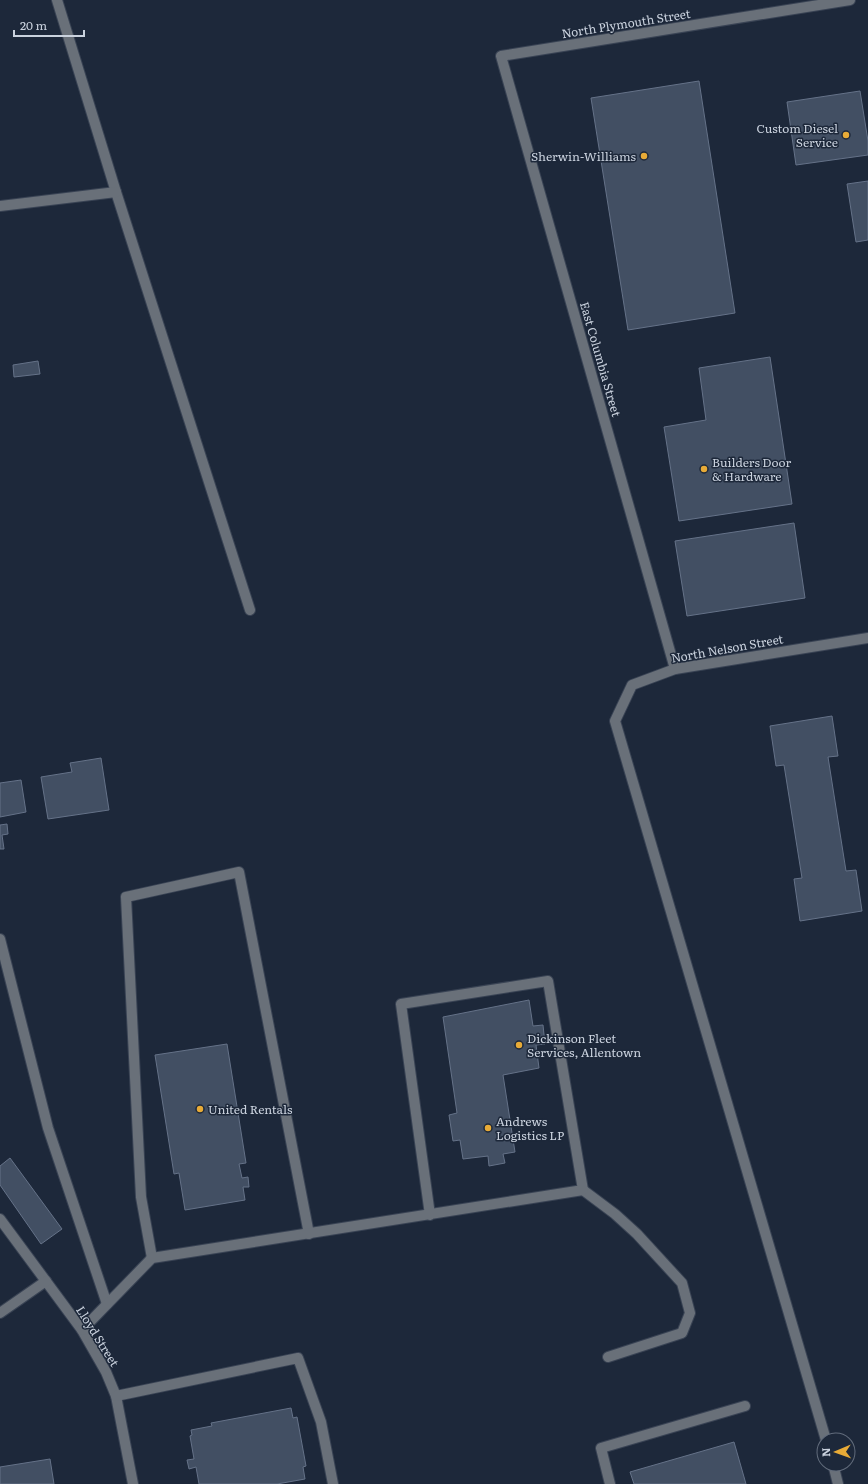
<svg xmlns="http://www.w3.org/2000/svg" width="868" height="1484" viewBox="0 0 868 1484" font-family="Literata,serif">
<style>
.building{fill:#424f63;stroke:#657288}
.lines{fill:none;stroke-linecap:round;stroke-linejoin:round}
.minor-casing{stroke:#394354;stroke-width:12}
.minor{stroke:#697079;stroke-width:10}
.poi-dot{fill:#e8ab37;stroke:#1d283a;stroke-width:1.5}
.labels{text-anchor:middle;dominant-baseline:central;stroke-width:3;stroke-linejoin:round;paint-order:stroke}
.street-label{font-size:12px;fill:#cad2de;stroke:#1d283a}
.poi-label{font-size:12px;fill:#cad2de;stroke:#1d283a;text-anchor:start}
</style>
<rect width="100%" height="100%" fill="#1d283a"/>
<g class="building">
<path d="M699 81 735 313 628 330 591 98Z"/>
<path d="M860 91 868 141V155L796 165 787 102Z"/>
<path d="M868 181V240L856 242 847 184Z"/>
<path d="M770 357 792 504 679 521 664 427 706 420 699 368Z"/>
<path d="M38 361 40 374 14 377 13 365Z"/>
<path d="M794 523 805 598 687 616 675 541Z"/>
<path d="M832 716 838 756 828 757 846 871 856 870 862 911 800 921 794 879 802 878 784 765 776 766 770 726Z"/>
<path d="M101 758 109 810 48 819 41 777 72 772 70 763Z"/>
<path d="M21 780 26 812 0 817V783Z"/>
<path d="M7 824 8 834 2 835 4 849H0V825Z"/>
<path d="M529 1000 533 1026 543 1025 545 1044 536 1045 539 1068 503 1075 515 1152 503 1154 505 1163 489 1166 488 1156 463 1159 460 1140 453 1141 449 1115 457 1113 443 1017Z"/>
<path d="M227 1044 246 1163 239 1164 242 1178 248 1177 249 1187H243L245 1200 185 1210 179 1173 174 1174 155 1055Z"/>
<path d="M10 1158 62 1229 41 1244 0 1185V1166Z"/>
<path d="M291 1408 293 1418 297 1417 306 1466 303 1467 305 1479 277 1484H199L196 1467 189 1469 187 1460 194 1459 190 1436 192 1435 191 1430 212 1426 211 1423Z"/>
<path d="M734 1442 746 1484H634L630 1472Z"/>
<path d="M50 1459 54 1484H0V1467Z"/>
</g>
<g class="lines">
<defs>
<g id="minor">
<path d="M57 0 116 192 250 610"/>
<path d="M0 206 116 192"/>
<path d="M675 669 501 56 850 0"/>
<path d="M0 939 48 1128 107 1304"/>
<path d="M583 1190 615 1214 637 1234 682 1283 690 1313 682 1333 608 1357"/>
<path d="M0 1219 82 1330 106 1372 116 1396 133 1484"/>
<path d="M152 1258 141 1197 126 897 239 872 309 1234"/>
<path d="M0 1313 46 1281"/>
<path d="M82 1330 152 1258 583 1190 548 981 401 1004 430 1215"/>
<path d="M116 1396 298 1358 321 1422 333 1484"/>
<path d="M826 1440 615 721 632 685 675 669 868 638"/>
<path d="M833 1464 838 1484"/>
<path d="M610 1484 601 1448 745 1406"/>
</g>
</defs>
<use href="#minor" class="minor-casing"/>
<use href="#minor" class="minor"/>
</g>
<g class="poi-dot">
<circle cx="846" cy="135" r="4"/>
<circle cx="644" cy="156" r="4"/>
<circle cx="704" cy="469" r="4"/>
<circle cx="519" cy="1045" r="4"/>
<circle cx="200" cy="1109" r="4"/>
<circle cx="488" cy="1128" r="4"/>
</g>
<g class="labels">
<g class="street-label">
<text transform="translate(626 23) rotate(-9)">North Plymouth Street</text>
<text transform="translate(601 359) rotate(74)">East Columbia Street</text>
<text transform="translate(727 648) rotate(-10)">North Nelson Street</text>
<text transform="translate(98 1336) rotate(58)">Lloyd Street</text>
</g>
<g class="poi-label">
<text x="838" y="128" text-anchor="end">Custom Diesel<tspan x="838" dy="14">Service</tspan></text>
<text x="636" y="156" text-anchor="end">Sherwin-Williams</text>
<text x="712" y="462">Builders Door<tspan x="712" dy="14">&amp; Hardware</tspan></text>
<text x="527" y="1038">Dickinson Fleet<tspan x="527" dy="14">Services, Allentown</tspan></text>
<text x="208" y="1109">United Rentals</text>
<text x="496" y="1121">Andrews<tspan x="496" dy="14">Logistics LP</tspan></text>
</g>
</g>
<g transform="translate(836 1452) rotate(268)"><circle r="19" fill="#1d283a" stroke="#626c7c"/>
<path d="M0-3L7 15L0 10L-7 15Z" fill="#e8ab37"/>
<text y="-6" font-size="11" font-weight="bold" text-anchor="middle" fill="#cad2de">N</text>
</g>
<path d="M14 30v6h70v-6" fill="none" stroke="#cad2de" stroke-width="2"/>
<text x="20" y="30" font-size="12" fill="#cad2de" stroke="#1d283a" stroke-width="3" paint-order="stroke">20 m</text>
</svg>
